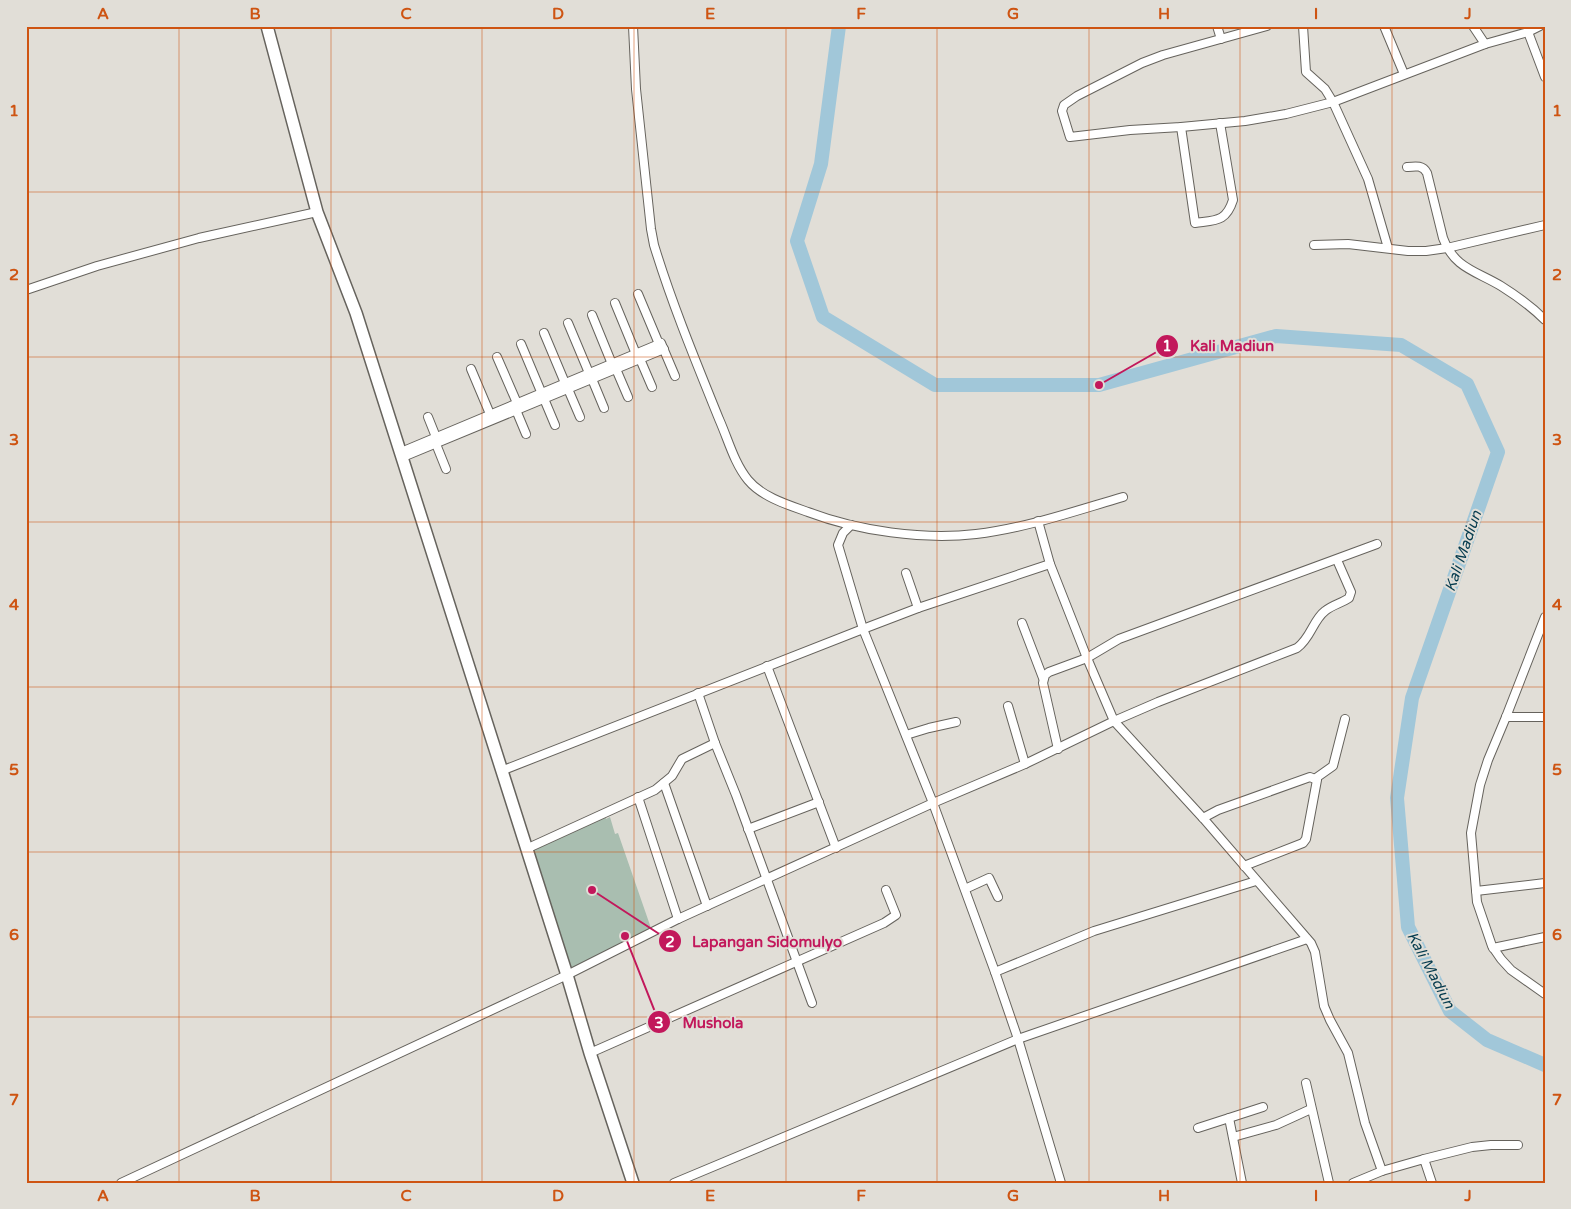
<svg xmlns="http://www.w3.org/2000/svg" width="1571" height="1209" viewBox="0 0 1571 1209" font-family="'Varela Round',sans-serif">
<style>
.green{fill:#a9beb0}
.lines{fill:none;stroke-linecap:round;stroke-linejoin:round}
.river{stroke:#a1c7d9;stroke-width:14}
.street-casing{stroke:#66635d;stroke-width:10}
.secondary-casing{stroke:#66635d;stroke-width:14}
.street{stroke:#fff;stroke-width:8}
.secondary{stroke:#fff;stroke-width:11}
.grid{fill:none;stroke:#ce5412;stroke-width:1;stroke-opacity:0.55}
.labels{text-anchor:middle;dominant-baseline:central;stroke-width:4;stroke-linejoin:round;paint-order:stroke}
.water-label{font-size:15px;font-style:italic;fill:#043b4e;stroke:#e1ded7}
.leader{fill:none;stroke:#c2185b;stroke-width:2}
.callout-dot{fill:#c2185b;stroke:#e1ded7;stroke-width:2}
.mark-label{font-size:15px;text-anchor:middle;font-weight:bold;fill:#fff}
.callout-label{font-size:15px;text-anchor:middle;font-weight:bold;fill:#c2185b;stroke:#e1ded7;stroke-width:4;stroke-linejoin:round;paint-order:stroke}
.neatline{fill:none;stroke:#ce5412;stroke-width:2}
.grid-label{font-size:16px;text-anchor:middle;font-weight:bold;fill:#ce5412}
</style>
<rect width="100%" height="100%" fill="#e1ded7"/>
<path class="green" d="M605 814 606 819 610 817 615 834 618 833 652 931 571 970 533 848Z"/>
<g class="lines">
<path class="river" d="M839 26 821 164 797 241 823 317 935 385H1099L1276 336 1401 345 1467 384 1498 452 1412 698 1397 798 1408 927 1450 1011 1487 1040 1545 1065"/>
<defs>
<g id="street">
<path d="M633 26 636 89 651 229 654 245C672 304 696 362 719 419 728 439 734 463 748 480 762 497 788 505 808 512 858 531 923 540 976 534 1026 528 1075 511 1123 497"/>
<path d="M1217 26 1221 39"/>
<path d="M1267 26 1163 55 1142 63 1077 96 1064 105 1062 111 1070 137 1130 130 1181 127 1245 121 1286 114 1333 102 1485 44 1528 32 1540 26"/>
<path d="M1303 26 1306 72 1325 89 1333 102 1368 179 1388 248"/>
<path d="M1384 26 1404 74"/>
<path d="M1473 26 1485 44"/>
<path d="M1528 32 1545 77"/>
<path d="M1181 127 1195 223C1216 220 1226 222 1233 200L1220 123"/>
<path d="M1407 167C1416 166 1423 165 1427 173L1443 238C1454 268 1476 271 1501 286 1517 296 1532 307 1545 320"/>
<path d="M1314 245 1348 244 1408 251H1426L1447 248 1545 225"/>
<path d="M26 290 97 266 199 238 317 212"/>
<path d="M638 294 659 344 661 343 675 376"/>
<path d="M615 303 636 354"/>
<path d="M592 315 612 364"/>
<path d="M568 323 589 373"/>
<path d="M544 333 565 383"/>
<path d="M521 344 555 425"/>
<path d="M497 357 517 403"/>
<path d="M640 359 652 387"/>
<path d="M471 369 490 414"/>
<path d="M616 369 628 397"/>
<path d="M592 379 604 408"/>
<path d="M568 389 580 417"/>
<path d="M516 410 526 434"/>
<path d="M428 417 436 437"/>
<path d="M436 444 446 469"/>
<path d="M401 452 659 344"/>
<path d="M403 457 664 349"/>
<path d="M1038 521 1050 564 1087 658 1114 721 1203 818 1311 943 1315 952 1324 1006 1330 1020 1348 1053 1365 1123 1382 1171"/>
<path d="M851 525 843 533 838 545 863 629 933 803 995 972 1018 1039 1061 1183"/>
<path d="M906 573 918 608"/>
<path d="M1545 617 1506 717 1488 760 1480 785 1471 833 1477 902 1492 946 1501 959 1511 970 1545 994"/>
<path d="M1022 623 1043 678"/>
<path d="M767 666 836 848"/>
<path d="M698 693 715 743 736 795 812 1003"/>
<path d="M1008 706 1025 764"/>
<path d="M1506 717H1545"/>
<path d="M906 735 929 728 956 722"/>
<path d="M1058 749 1043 683 1045 675 1049 672 1087 658 1119 639 1377 544"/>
<path d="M501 771 863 629 918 608 1050 564"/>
<path d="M1316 778 1333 766 1345 719"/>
<path d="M664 783 707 906"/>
<path d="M638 797 678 919"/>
<path d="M1203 818 1218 810 1310 777 1317 780 1306 839 1303 843 1244 866"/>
<path d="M748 829 819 802"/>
<path d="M526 849 655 790 672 776 682 759 715 743"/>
<path d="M965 889 989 878 998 897"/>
<path d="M1476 891 1545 883"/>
<path d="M1493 948 1545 937"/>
<path d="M995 972 1094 931 1256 881"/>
<path d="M590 1053 884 923 896 915 886 890"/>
<path d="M1306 1083 1329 1183"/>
<path d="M1229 1118 1263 1107"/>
<path d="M1198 1128 1229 1118 1242 1183"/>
<path d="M1233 1137 1276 1125 1311 1109"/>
<path d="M1424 1159 1472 1147 1491 1145H1518"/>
<path d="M121 1183 567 975 678 919 933 803 1025 764 1114 721 1158 702 1297 648C1311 638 1313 620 1325 611 1332 605 1342 603 1349 598L1351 592 1337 560"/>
<path d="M674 1183 1018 1039 1307 939"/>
<path d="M1353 1183 1382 1171 1424 1159 1432 1183"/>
</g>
<path id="secondary" d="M267 26 317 212 356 313 567 975 590 1053 633 1183"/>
</defs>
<use href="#street" class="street-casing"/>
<use href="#secondary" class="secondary-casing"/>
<use href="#street" class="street"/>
<use href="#secondary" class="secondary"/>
</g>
<path class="grid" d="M179 26V1183M331 26V1183M482 26V1183M634 26V1183M786 26V1183M937 26V1183M1089 26V1183M1240 26V1183M1392 26V1183M26 192H1545M26 357H1545M26 522H1545M26 687H1545M26 852H1545M26 1017H1545"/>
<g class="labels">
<g class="water-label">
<text transform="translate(1463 551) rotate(-71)">Kali Madiun</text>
<text transform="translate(1431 970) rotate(62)">Kali Madiun</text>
</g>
</g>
<path class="leader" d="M1099 385L1167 346M592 890L670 941M625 936L659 1022"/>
<g class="callout-dot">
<circle cx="1099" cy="385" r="5"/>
<circle cx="592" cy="890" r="5"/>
<circle cx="625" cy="936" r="5"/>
<circle cx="1167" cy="346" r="12"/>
<circle cx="670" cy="941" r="12"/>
<circle cx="659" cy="1022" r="12"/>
</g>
<g class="mark-label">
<text x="1167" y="351">1</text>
<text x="670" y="947">2</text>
<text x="659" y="1028">3</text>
</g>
<g class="callout-label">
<text x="1232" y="351">Kali Madiun</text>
<text x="767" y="947">Lapangan Sidomulyo</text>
<text x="713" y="1028">Mushola</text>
</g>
<rect width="1571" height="1209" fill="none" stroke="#e1ded7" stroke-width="55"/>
<rect x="28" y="28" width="1516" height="1154" class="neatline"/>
<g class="grid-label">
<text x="103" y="19">A</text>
<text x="255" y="19">B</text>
<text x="406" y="19">C</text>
<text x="558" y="19">D</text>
<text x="710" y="19">E</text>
<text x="861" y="19">F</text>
<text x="1013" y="19">G</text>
<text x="1164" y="19">H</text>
<text x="1316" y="19">I</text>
<text x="1468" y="19">J</text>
<text x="14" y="116">1</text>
<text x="1557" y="116">1</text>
<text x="14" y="280">2</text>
<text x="1557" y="280">2</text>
<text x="14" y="445">3</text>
<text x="1557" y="445">3</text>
<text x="14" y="610">4</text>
<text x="1557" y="610">4</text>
<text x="14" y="775">5</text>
<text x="1557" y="775">5</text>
<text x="14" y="940">6</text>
<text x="1557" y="940">6</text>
<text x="14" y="1105">7</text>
<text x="1557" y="1105">7</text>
<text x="103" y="1201">A</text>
<text x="255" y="1201">B</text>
<text x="406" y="1201">C</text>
<text x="558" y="1201">D</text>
<text x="710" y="1201">E</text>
<text x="861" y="1201">F</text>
<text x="1013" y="1201">G</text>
<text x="1164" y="1201">H</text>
<text x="1316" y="1201">I</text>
<text x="1468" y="1201">J</text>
</g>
</svg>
